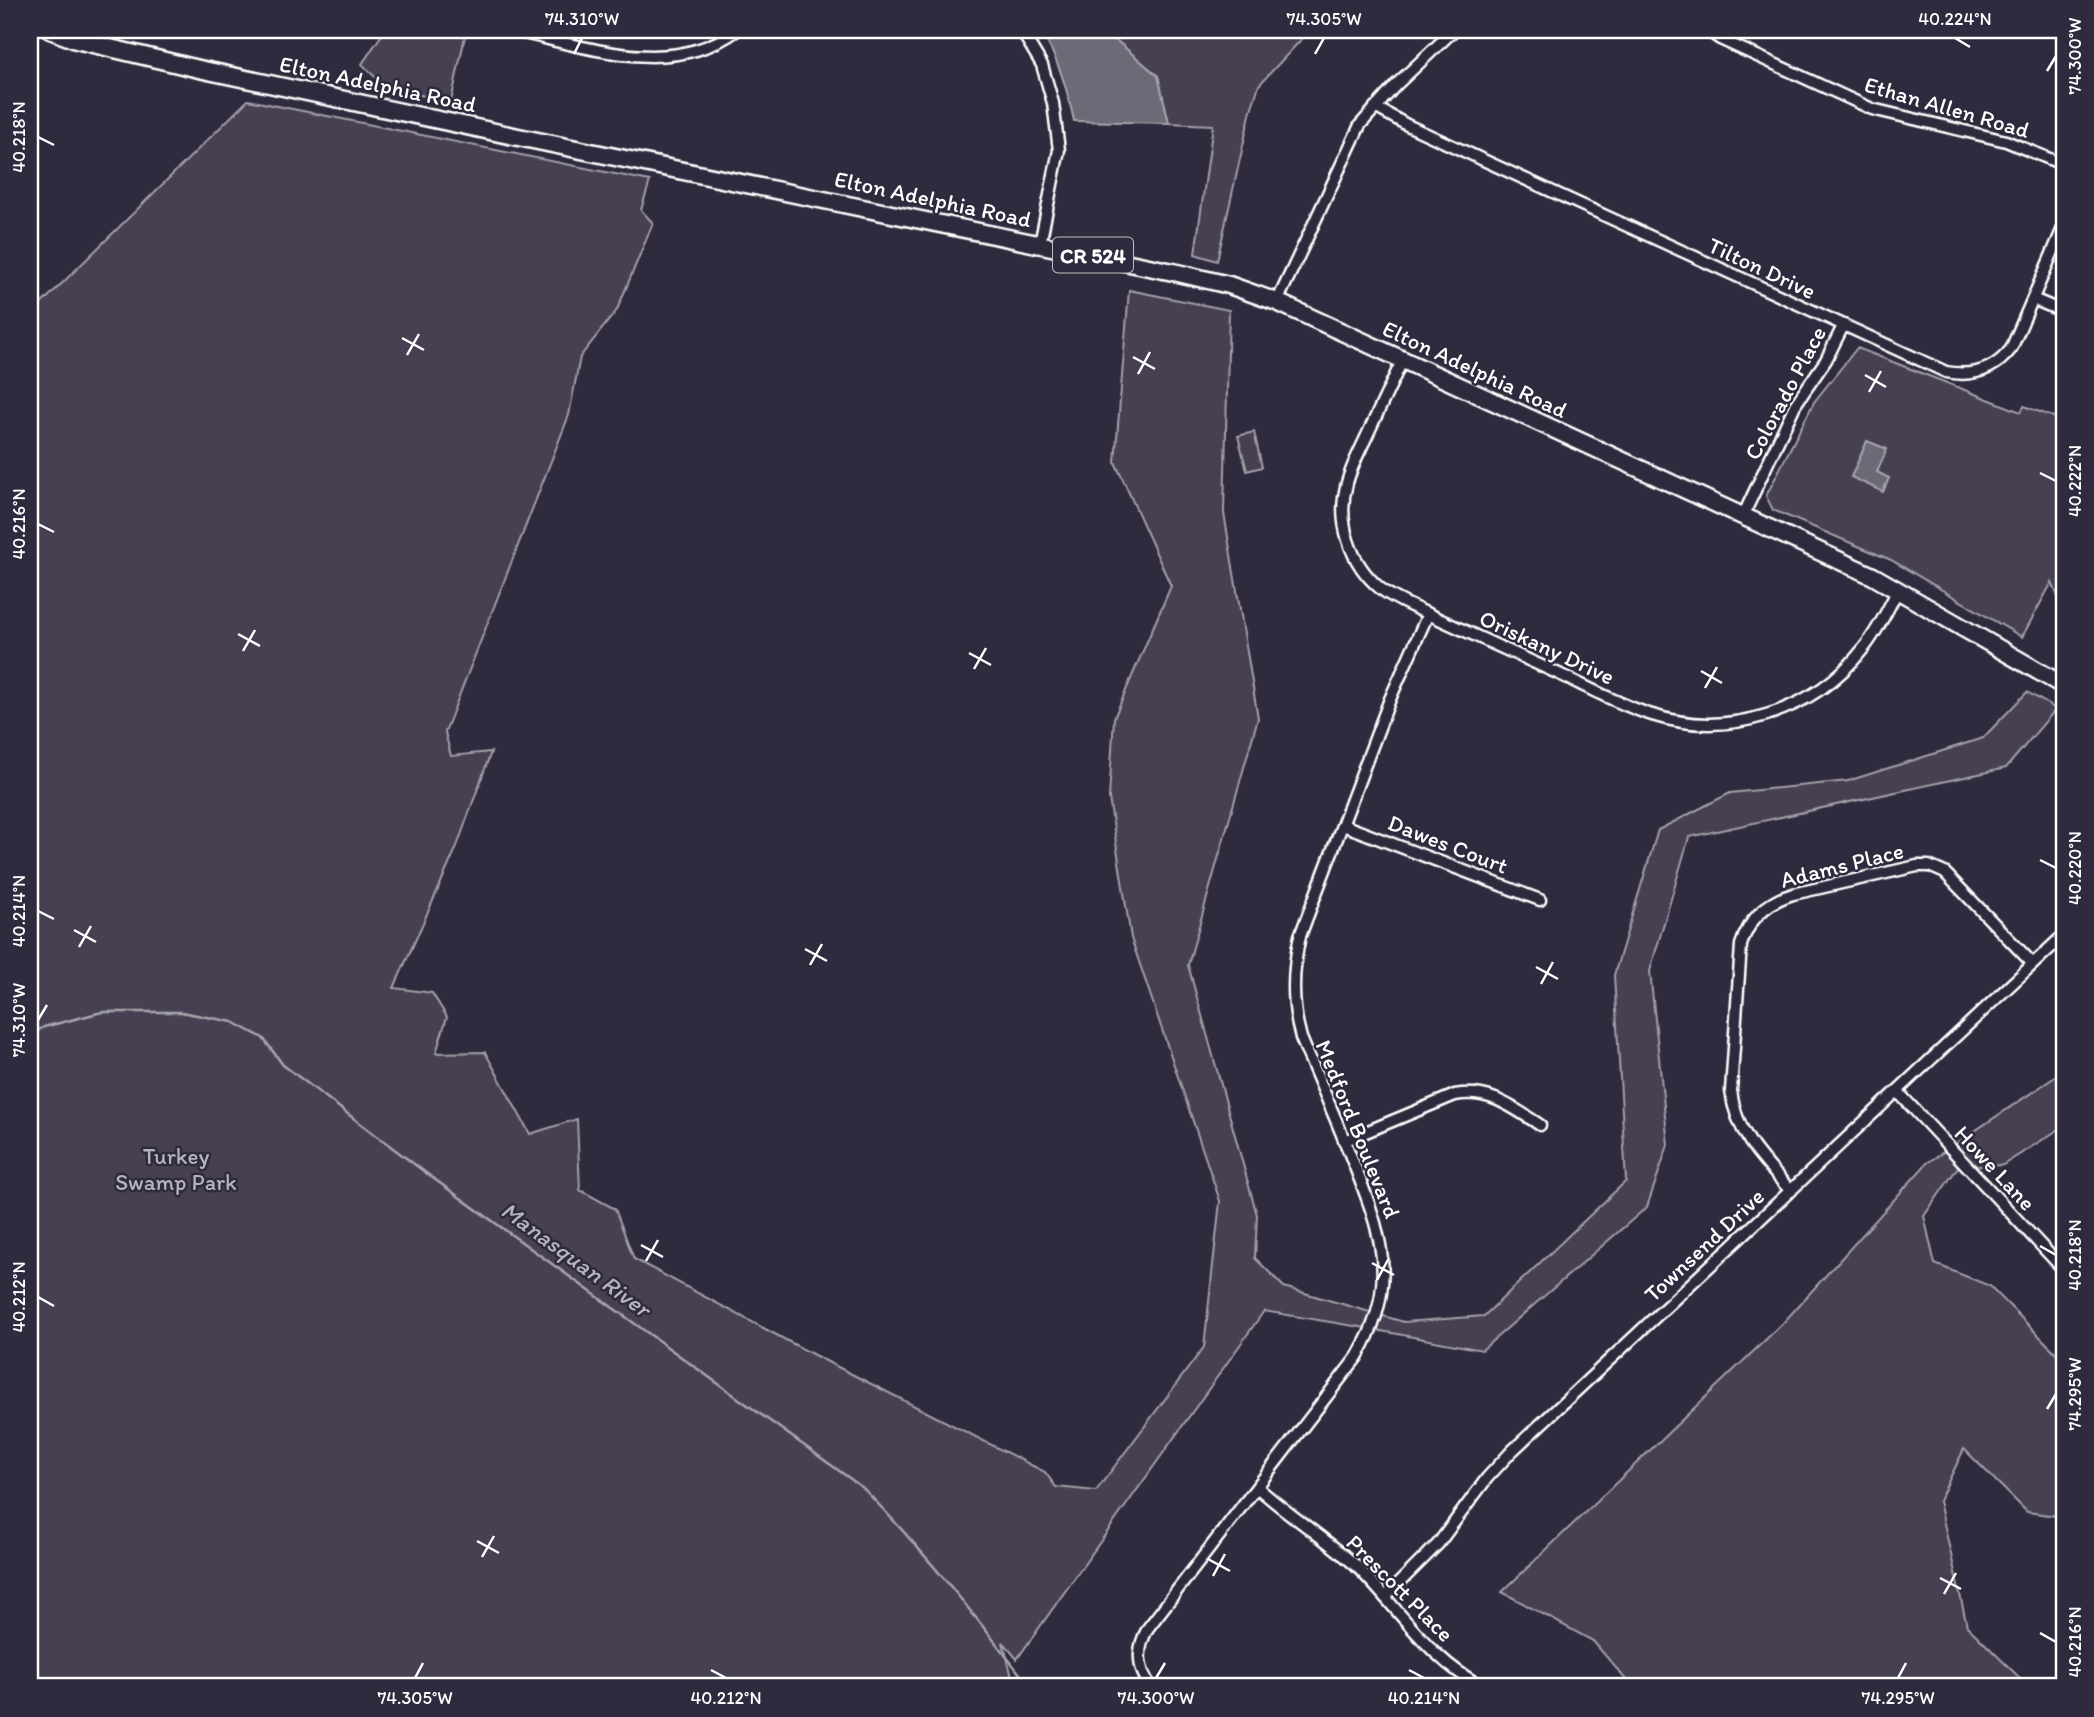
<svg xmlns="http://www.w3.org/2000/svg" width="2094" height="1717" viewBox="0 0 2094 1717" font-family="Itim,sans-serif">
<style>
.green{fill:#464152;stroke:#a2a0a8;stroke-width:2}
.water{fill:#6d6a77;stroke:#a7a6ad;stroke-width:2}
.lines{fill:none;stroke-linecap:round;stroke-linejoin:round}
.stream{stroke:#a7a6ad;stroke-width:2.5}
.minor-casing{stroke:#fff;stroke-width:15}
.primary-casing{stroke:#fff;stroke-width:21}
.minor{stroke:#2f2a3d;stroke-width:10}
.primary{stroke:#2f2a3d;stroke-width:16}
.ticks{fill:none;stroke:#fff;stroke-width:2.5}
.labels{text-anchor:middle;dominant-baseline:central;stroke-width:5;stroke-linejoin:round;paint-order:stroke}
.shield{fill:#2f2a3d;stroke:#c1bfc5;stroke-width:2}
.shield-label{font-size:21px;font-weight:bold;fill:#fff}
.street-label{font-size:23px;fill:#fff;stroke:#2f2a3d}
.park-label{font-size:23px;fill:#b5b3ba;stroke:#2f2a3d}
.water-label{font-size:24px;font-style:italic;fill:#b6b4bb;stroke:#2f2a3d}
.neatline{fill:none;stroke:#fff;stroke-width:2.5}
.ticks-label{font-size:18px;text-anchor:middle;fill:#fff}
</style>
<rect width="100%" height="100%" fill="#2f2a3d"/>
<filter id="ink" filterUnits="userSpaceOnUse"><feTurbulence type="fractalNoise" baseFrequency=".0143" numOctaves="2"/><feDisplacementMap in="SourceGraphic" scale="14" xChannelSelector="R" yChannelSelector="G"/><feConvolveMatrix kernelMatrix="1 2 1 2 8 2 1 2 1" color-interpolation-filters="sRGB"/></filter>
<g filter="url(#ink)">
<g class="green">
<path d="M385 30H437L465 36 451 102 385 87 362 64Z"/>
<path d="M1104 30H1310L1259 85 1251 110 1217 261 1195 254 1213 125 1169 123 1158 76Z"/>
<path d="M248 100 650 181 641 210 653 223 617 310 580 357 569 415 445 732 451 756 491 752 456 849 394 988 432 993 447 1017 436 1053 485 1052 530 1134 577 1119 580 1190 615 1209 634 1259 814 1355 1045 1472 1056 1487 1096 1491 1204 1347 1220 1201 1131 938 1109 798 1114 718 1171 586 1115 462 1129 290 1229 310 1224 513 1258 718 1188 965 1257 1215 1255 1258 1284 1287 1404 1322 1484 1316 1626 1181 1614 975 1658 830 1730 793 1848 781 1983 738 2027 692 2056 709 2006 768 1689 837 1650 971 1668 1145 1647 1207 1482 1350 1360 1327 1264 1311 1017 1659 1003 1642 1013 1681 1018 1687H30V315Z"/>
<path d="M1857 348 2021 412 2024 406 2064 421V612L2052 582 2022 637 1891 560 1773 510 1766 496 1814 402Z"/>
<path d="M1254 432 1262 467 1247 471 1238 436Z"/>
<path d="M2064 1065V1126L2003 1165 1958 1167 1924 1216 1935 1264 1990 1286 2064 1361V1517L2027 1512 1964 1449 1939 1501 1967 1626 2029 1687H1632L1593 1641 1502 1592 1783 1323 1927 1163 2055 1077Z"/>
</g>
<g class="water">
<path d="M1040 30H1104L1158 76 1169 123 1074 121C1067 88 1058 58 1040 30Z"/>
<path d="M1867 441 1887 449 1877 472 1889 478 1883 492 1851 477Z"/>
</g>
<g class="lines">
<path class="stream" d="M30 1035 44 1027 102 1012H181L233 1022 263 1038 283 1065 430 1176 863 1488C924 1551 977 1618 1030 1687"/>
<defs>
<g id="minor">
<path d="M509 30C583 45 669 80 737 30"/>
<path d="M1021 30 1042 65 1053 103 1059 150 1040 244"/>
<path d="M1707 30 1720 39 1872 109 2006 141 2064 165"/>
<path d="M1375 107 1407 125 1946 372C1972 377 1994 371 2011 349L2064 226"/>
<path d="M2033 299 2064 312"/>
<path d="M1277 302 1360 125 1397 84 1454 30"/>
<path d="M1402 361C1391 384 1381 406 1370 429 1362 447 1352 464 1347 483 1336 521 1350 564 1381 589 1395 600 1412 606 1428 614 1472 634 1515 654 1559 674 1589 688 1620 705 1652 715 1728 739 1814 712 1863 649 1878 631 1887 610 1898 590"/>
<path d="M1743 516 1795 405 1826 360 1843 326"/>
<path d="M1343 825 1540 900"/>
<path d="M1897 1091 2064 1270"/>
<path d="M1344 1141 1455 1095C1490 1089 1512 1107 1540 1125"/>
<path d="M1791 1191C1763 1160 1736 1134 1731 1091L1741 945C1749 919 1766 902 1793 894L1917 866H1929L1945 873 2033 964"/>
<path d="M1257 1487C1288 1515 1324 1537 1355 1565 1397 1605 1430 1662 1484 1687"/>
<path d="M1385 1597 1438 1544 1487 1478 1512 1451 2064 935"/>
<path d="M1151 1687C1137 1668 1136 1649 1148 1628L1357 1357C1403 1281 1379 1227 1349 1152 1334 1114 1317 1076 1301 1038 1291 1003 1292 971 1300 936L1390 699 1428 614"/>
</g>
<path id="primary" d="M50 30 76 40 199 69 523 138 1178 273 1229 285 1277 302 1873 576 2064 686"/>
</defs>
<use href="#minor" class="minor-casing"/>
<use href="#primary" class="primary-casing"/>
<use href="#minor" class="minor"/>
<use href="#primary" class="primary"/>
</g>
</g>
<path class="ticks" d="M1955 38 1970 47M574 54 582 38M1315 54 1324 38M2047 71 2056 56M38 137 54 145M402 338 424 350M407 355 419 334M1133 357 1155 369M1138 374 1150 352M1865 375 1886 387M1869 392 1881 371M2040 473 2056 481M38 524 54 532M238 634 260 646M243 651 255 630M969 653 991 665M974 669 986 648M1701 671 1722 683M1705 688 1717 667M2040 860 2056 868M38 911 54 919M74 930 96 942M79 947 91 926M805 949 827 961M810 965 822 944M1536 967 1558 979M1541 984 1553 962M38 1020 47 1005M641 1245 663 1257M2040 1246 2056 1255M646 1261 658 1240M1372 1263 1394 1275M1377 1280 1389 1258M38 1297 54 1306M2047 1409 2056 1394M477 1541 499 1553M482 1557 494 1536M1208 1559 1230 1571M1213 1576 1225 1554M1940 1578 1961 1589M1944 1594 1956 1573M2040 1633 2056 1642M711 1670 726 1678M1409 1670 1424 1678M415 1678 423 1663M1156 1678 1165 1663M1898 1678 1906 1663"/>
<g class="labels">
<rect class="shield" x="1053" y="237.5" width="80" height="35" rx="5"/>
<g class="shield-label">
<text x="1093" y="255">CR 524</text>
</g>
<g class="street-label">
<text transform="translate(378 84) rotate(12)">Elton Adelphia Road</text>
<text transform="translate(1947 107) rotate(16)">Ethan Allen Road</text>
<text transform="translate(933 199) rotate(12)">Elton Adelphia Road</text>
<text transform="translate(1762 268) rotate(25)">Tilton Drive</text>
<text transform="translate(1475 369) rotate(25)">Elton Adelphia Road</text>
<text transform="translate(1785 393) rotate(-62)">Colorado Place</text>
<text transform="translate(1547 647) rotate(25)">Oriskany Drive</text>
<text transform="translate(1448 844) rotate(21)">Dawes Court</text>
<text transform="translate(1842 865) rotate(-14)">Adams Place</text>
<text transform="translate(1358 1129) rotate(68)">Medford Boulevard</text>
<text transform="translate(1995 1168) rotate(47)">Howe Lane</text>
<text transform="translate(1704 1245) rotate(-43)">Townsend Drive</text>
<text transform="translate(1400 1588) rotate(45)">Prescott Place</text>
</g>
<g class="park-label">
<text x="176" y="1156">Turkey<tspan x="176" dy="26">Swamp Park</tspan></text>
</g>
<g class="water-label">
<text transform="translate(576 1259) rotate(36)">Manasquan River</text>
</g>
</g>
<rect width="2094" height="1717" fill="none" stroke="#2f2a3d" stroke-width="77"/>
<rect x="38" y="38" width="2018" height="1640" class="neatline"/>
<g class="ticks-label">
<text x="582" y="25">74.310°W</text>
<text x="1324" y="25">74.305°W</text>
<text x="1955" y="25">40.224°N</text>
<text transform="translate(2075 56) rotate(-90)" y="6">74.300°W</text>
<text transform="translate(19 137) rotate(-90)" y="6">40.218°N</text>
<text transform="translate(2075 481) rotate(-90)" y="6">40.222°N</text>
<text transform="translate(19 524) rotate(-90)" y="6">40.216°N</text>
<text transform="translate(2075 868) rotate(-90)" y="6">40.220°N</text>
<text transform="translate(19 911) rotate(-90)" y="6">40.214°N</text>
<text transform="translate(19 1020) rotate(-90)" y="6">74.310°W</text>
<text transform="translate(2075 1255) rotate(-90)" y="6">40.218°N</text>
<text transform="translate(19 1297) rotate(-90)" y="6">40.212°N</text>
<text transform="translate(2075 1394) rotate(-90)" y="6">74.295°W</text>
<text transform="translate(2075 1642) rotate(-90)" y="6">40.216°N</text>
<text x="415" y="1704">74.305°W</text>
<text x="726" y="1704">40.212°N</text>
<text x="1156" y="1704">74.300°W</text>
<text x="1424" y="1704">40.214°N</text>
<text x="1898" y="1704">74.295°W</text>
</g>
</svg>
